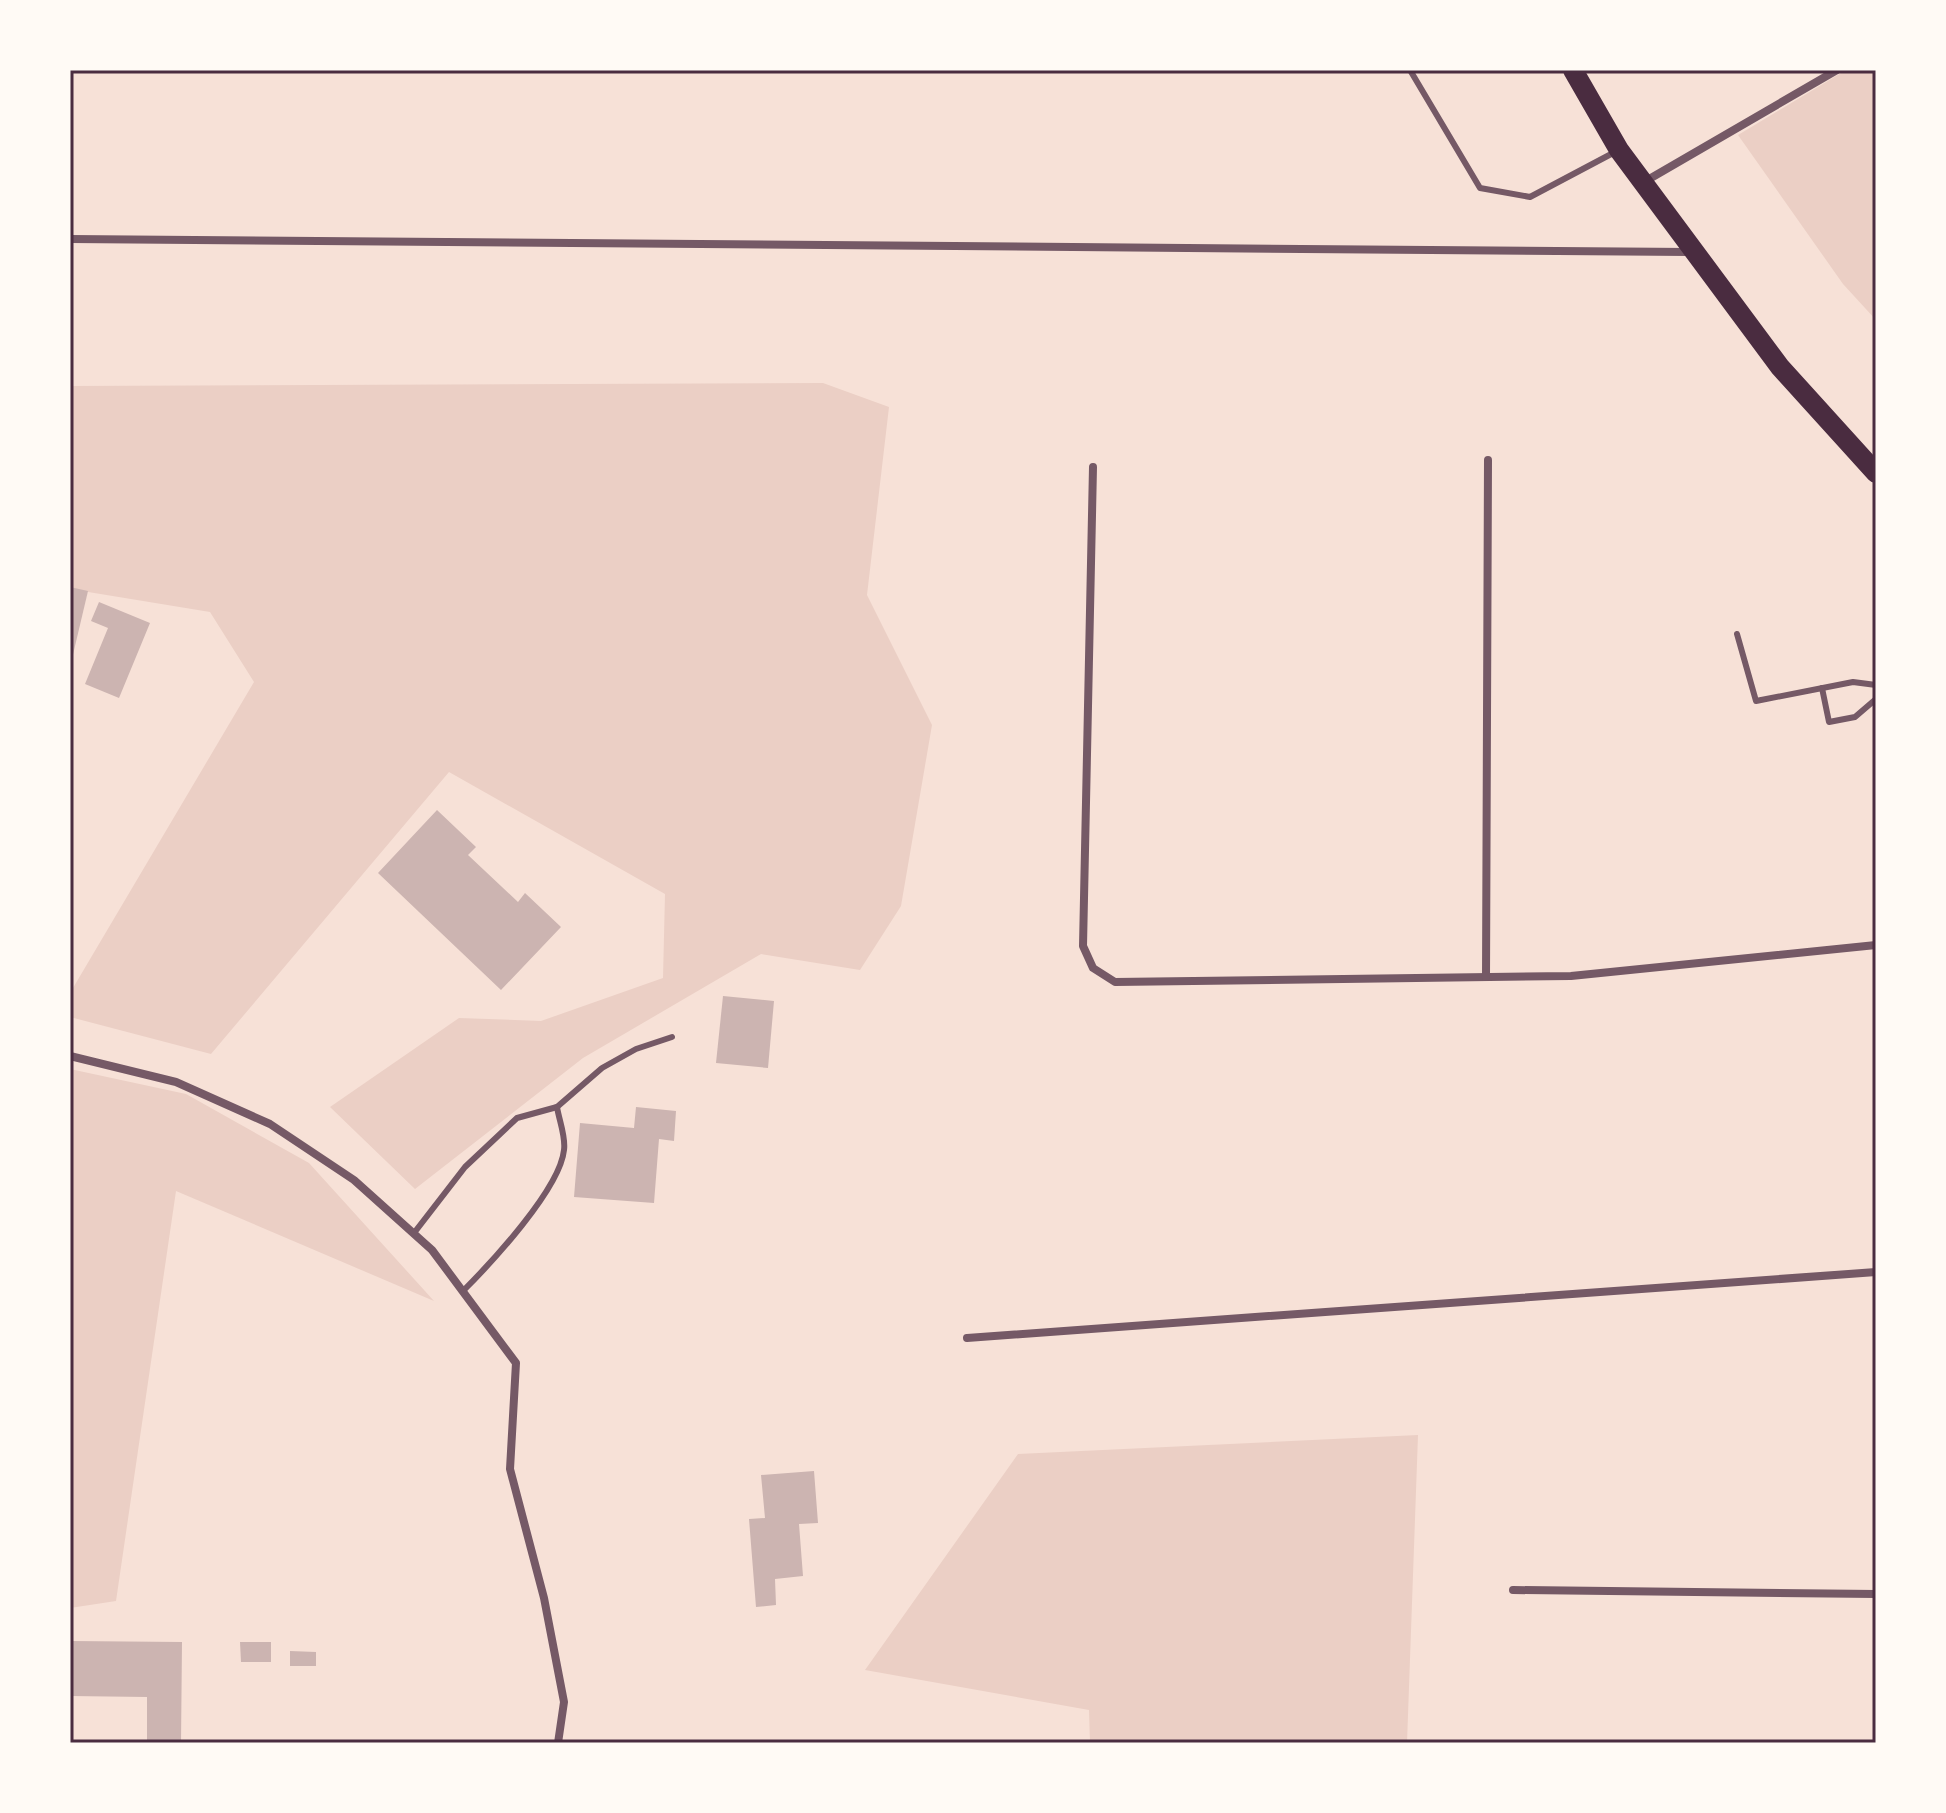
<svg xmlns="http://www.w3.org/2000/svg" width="1946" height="1813" viewBox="0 0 1946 1813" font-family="'DejaVu Sans',sans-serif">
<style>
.green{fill:#ebcfc5}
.building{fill:#ccb4b1}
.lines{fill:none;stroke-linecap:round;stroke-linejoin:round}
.service{stroke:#755966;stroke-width:6}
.minor{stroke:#755966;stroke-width:8}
.primary{stroke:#4a2c40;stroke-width:20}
.neatline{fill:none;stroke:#4a2c40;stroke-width:3}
</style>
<rect width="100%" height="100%" fill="#f7e1d7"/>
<g class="green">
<path d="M1846 70H1876V320L1843 284 1738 135Z"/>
<path d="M823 383 889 407 867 595 932 725 901 906 860 970 761 954 583 1058 415 1189 330 1107 459 1018 541 1021 663 978 665 894 449 772 211 1054 70 1017V993L254 682 210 612 70 589V386Z"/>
<path d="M70 1069 186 1094 309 1163 434 1301 176 1191 116 1601 70 1608Z"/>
<path d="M1418 1435 1407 1743H1090L1089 1710 865 1670 1018 1454Z"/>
</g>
<g class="building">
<path d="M70 587 88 591 71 663H70Z"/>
<path d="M99 602 150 623 119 698 85 684 108 628 91 621Z"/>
<path d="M437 810 476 847 468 855 518 902 525 893 561 927 501 990 378 873Z"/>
<path d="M723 996 774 1001 768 1068 716 1063Z"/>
<path d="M636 1107 676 1111 674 1141 659 1139 654 1203 574 1197 580 1123 634 1128Z"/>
<path d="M814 1471 818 1523 799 1524 803 1576 775 1579 776 1605 756 1607 749 1519 765 1518 761 1475Z"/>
<path d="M70 1641 182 1642 181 1743H147V1697L70 1696Z"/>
<path d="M240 1642H271V1662H241Z"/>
<path d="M290 1651 316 1652V1666H290Z"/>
</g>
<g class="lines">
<g class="service">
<path d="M1410 70 1480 188 1530 197 1615 152"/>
<path d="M1737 634 1756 701 1853 682 1876 685"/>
<path d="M1822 688 1829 722 1855 717 1876 699"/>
<path d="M414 1233 465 1167 517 1118 557 1107 602 1068 636 1049 672 1037"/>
<path d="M463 1291C491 1263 560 1189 564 1150 566 1137 559 1120 557 1107"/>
</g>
<g class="minor">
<path d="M1644 182 1837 70"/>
<path d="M70 239 1689 252"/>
<path d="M1093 467 1083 946 1093 968 1115 982 1571 976 1876 945"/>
<path d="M1486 977 1488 460"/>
<path d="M70 1056 176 1082 270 1124 354 1180 432 1250 516 1363 510 1469 544 1598 564 1702 558 1743"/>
<path d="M967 1338 1876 1272"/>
<path d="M1513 1590 1876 1594"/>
</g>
<path class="primary" d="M1573 70 1619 150 1780 367 1876 473"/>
</g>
<rect width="1946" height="1813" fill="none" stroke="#fffaf5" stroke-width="144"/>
<rect x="72" y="72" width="1802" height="1669" class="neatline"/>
</svg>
